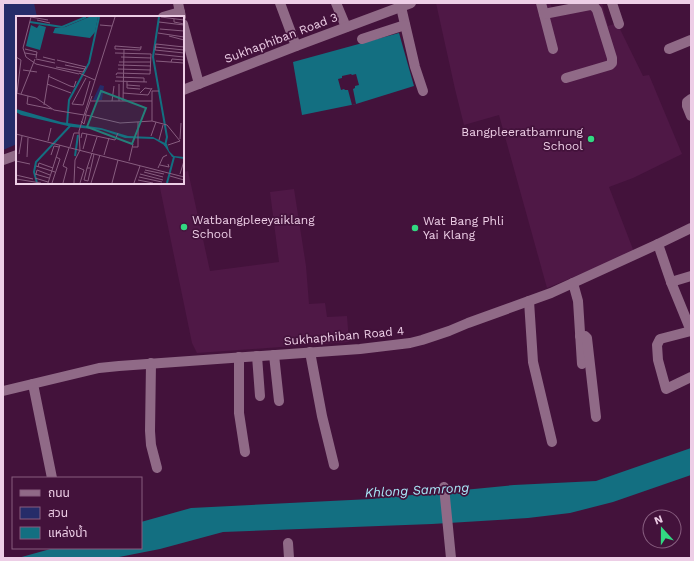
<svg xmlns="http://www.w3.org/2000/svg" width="694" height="561" viewBox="0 0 694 561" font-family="'Work Sans','Noto Sans Thai',sans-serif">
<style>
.built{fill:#4f1846}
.green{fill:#262c69}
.water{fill:#136f81}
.pier{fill:#43123b}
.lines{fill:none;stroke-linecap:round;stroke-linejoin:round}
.minor{stroke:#906a87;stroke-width:10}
.poi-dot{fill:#32d882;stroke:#43123b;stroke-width:1.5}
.labels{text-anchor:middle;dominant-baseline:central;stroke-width:3.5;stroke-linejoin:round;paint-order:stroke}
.street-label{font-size:12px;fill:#edcee6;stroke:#43123b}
.poi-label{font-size:12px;fill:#edcee6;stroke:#43123b;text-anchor:start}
.water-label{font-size:13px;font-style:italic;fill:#a9e8f8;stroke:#43123b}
.inset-river{fill:none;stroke:#136f81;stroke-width:2}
.inset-road{fill:none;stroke:#875d7f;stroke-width:1}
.view{fill:#257f7a;fill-opacity:0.15;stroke:#257f7a;stroke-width:2}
.inset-edge{fill:none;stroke:#edcee6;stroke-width:2}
</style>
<rect width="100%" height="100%" fill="#43123b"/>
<g class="built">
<path d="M436 3H550L552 8 575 3H602L608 26 617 23 643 76 649 75 682 154 633 178 609 187 634 252 547 288 499 115 464 125 455 89Z"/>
<path d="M188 171 210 271 279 262 270 192 294 189 306 266 309 304 325 303 327 317 347 316 349 342 197 353 192 343 159 183H183V172Z"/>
</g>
<path class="green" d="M3 3H34L37 17H17V144L3 150Z"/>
<g class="water">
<path d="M399 33 414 86 356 104 302 115 293 62Z"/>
<path d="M691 448V475L613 502 570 513 528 518 432 524 223 532 160 549 114 558H18L54 548H141V522L191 508 371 499 514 485 596 481Z"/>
</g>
<path class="pier" d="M351 74 352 75 356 74 359 85 355 86V88L353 89 356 104 352 105 348 90H345L344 89 341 90 338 79 342 78V76Z"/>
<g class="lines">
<g class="minor">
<path d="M178 3 181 17"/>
<path d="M280 3 296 46"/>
<path d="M336 3 346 27"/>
<path d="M541 3 553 49"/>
<path d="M612 3 619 24"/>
<path d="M401 7 415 67 423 91"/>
<path d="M544 14 590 5H593L597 10 612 58V63L610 65 566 78"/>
<path d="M163 17 180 12"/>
<path d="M183 24 199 84"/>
<path d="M362 39 405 25"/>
<path d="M669 49 691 40"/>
<path d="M183 90 296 46 411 3"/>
<path d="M691 99 687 102V106L691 116"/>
<path d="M3 160 17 155"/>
<path d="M658 244 671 282 691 331 660 339 657 345 658 360 666 389 691 377"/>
<path d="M671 282 691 276"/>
<path d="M573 283 578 301 582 364"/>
<path d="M529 301 533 362 552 442"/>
<path d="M580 336H585L587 338 596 417"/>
<path d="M310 352 322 416 334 465"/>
<path d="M274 355 279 401"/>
<path d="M257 356 260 396"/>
<path d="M239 357V413L245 452"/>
<path d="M151 363 150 431 151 445 157 468"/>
<path d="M33 384 52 478"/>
<path d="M3 391 99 368 119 366 360 349 410 343 422 340 449 331 468 323 551 293 658 244 691 228"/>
<path d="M444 487 451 558"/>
<path d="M288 543 289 558"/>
</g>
</g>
<g class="poi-dot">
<circle cx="591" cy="139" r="4"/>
<circle cx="184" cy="227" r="4"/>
<circle cx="415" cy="228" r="4"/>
</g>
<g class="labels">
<g class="street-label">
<text transform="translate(281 38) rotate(-21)">Sukhaphiban Road 3</text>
<text transform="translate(344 336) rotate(-5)">Sukhaphiban Road 4</text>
</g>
<g class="poi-label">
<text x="583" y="132" text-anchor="end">Bangpleeratbamrung<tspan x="583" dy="14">School</tspan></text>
<text x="192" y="220">Watbangpleeyaiklang<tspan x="192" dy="14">School</tspan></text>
<text x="423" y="221">Wat Bang Phli<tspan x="423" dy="14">Yai Klang</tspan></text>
</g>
<g class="water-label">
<text transform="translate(417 490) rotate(-3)">Khlong Samrong</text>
</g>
</g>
<g transform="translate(16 16)">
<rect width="168" height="168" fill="#43123b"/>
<path d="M84 69 88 70 86 84H77Z" fill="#262c69"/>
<path d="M73 1H82L79 16 74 22 37 17 39 12 49 11ZM15 9 21 12 23 9 30 11 24 34 10 30ZM0 93 45 106 85 112 112 120 137 121 151 128 153 135 158 140 168 141V143L156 141 148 129 138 123 109 122 86 114 56 111 5 99 0 96Z" fill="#136f81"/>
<path class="inset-river" d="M143 1 137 41 151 121 149 130M14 6 46 11 70 1M51 108 53 84 73 47 83 1M59 140 62 119M21 167 18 156 20 146 55 109M151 167 158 141"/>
<path class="inset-road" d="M15 1 7 32 10 41 20 48 63 58M15 1 32 4M145 1 168 4M158 3V6L168 8M21 4 34 7M143 6 168 9M84 9 96 10M144 13 168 15M142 17 168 21M153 20 168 24M139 31 168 34M168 31 140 28 139 34 168 37M125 32 99 30V33L124 34 125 32V30M9 33 21 36 20 42M9 37 21 39M99 37 135 38M139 38 168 41M0 41 5 44 1 77M27 41 39 44M105 41 135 42M20 43 39 47M140 45 168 47M103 46H135M155 46 156 43 168 44M49 49 69 53M102 49 135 50M40 51 67 56 70 51 41 44M102 53 135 54M7 54 21 56M63 57 79 64M100 59 101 57 134 58 135 38M32 60 54 70 58 71 60 65M100 61 128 62V66M70 62 56 88 67 89 74 65M99 65 131 66M111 66V72L124 73M31 68 55 77M111 69 124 70M0 77 20 82 38 94 68 99M107 77 132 79 136 72M124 77 129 72 135 73M5 78 19 43M12 80 11 88 36 93M75 85H136M96 85 98 70M103 85V68M107 85 108 33M28 89 33 58M70 99 104 107 136 105 151 109 164 125 152 129M69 100 76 80M65 105 68 108 70 100M136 105V75H143M0 118 168 161M135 120 140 106M65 122 66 117 99 124 102 117M164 123 165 107M143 124 147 109M32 125 35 112M54 131 58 117H63M117 131H122V106M67 133 71 118M76 136 81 121M3 138 6 120M35 139 38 130 43 131M88 139 93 122M11 141 12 122M0 145 14 148M113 145 117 128M144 149 153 151 152 148M20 150 39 156M22 151 23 147 37 152M61 151 68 154 64 167M71 152 76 137M74 152H71L68 164 72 165 78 138M142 152 147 141 151 139M129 154 148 158M128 156 147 161M19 158 33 162M20 158 21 154 34 159M124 158 147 164M164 158 168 145M0 159 17 163M154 160 168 164M123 161 146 166M19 162 32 166M0 163 25 167M122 164 137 167M32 167 44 129M36 167 44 143 40 141M47 167 51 152 47 150 53 132M58 167 59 144 64 134 63 115 99 1M75 167 84 139M96 167 102 144M118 167 124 150"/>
<path class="view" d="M85 75 130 92 116 128 71 111Z"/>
<rect width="168" height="168" class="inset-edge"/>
</g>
<rect width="694" height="561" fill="none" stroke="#edcee6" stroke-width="8"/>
<rect x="12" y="477" width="130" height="72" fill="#43123b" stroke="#875d7f"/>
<rect x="20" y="490" width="20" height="6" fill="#906a87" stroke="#875d7f"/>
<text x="48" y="497" font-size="12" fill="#edcee6">ถนน</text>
<rect x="20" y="507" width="20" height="12" fill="#262c69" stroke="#875d7f"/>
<text x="48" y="517" font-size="12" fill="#edcee6">สวน</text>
<rect x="20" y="527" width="20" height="12" fill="#136f81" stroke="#875d7f"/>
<text x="48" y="537" font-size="12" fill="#edcee6">แหล่งน้ำ</text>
<g transform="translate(662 529) rotate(339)"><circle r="19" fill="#43123b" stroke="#875d7f"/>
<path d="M0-3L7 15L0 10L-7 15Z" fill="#32d882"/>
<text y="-6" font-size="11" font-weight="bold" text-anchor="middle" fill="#edcee6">N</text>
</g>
</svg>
